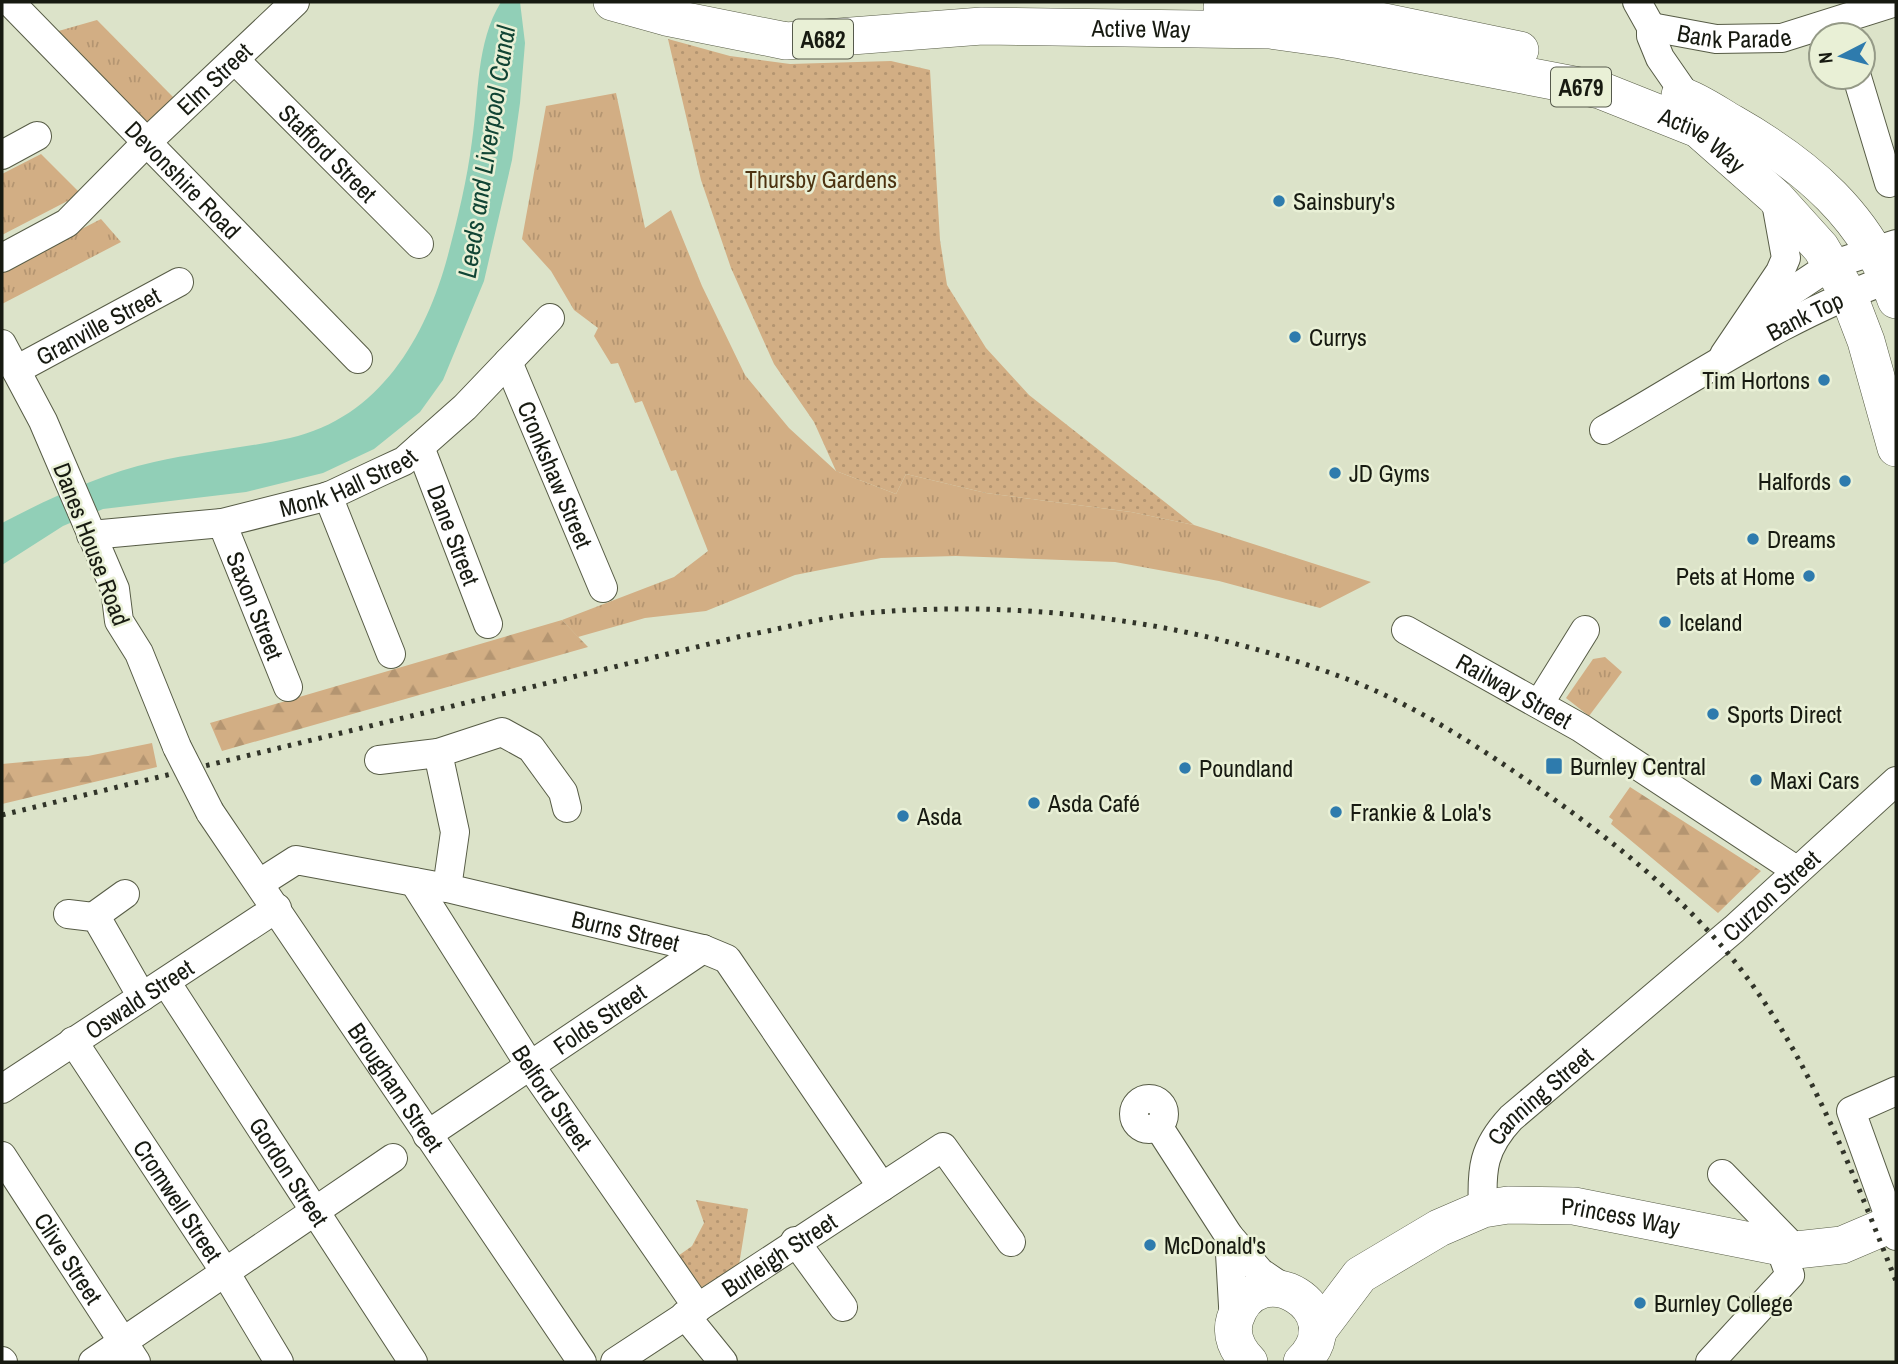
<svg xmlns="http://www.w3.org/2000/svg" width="1898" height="1364" viewBox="0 0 1898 1364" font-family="'Archivo Narrow',sans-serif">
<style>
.grass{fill:url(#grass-tufts)}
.forest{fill:url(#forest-firs)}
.park{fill:url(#park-dots)}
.water{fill:#91cfb7}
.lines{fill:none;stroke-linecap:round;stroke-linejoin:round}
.minor-casing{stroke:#575c46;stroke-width:30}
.major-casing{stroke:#575c46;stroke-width:38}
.minor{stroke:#fff;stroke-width:28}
.major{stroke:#fff;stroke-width:37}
.rail{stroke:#313429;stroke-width:5;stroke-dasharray:3.5 7;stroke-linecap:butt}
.minor-bridge-casing{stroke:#575c46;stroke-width:30;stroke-linecap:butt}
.minor-bridge{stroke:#fff;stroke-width:28}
.poi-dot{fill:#2e7bad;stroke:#e9f0d6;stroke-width:2.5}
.labels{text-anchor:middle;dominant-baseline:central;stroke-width:5;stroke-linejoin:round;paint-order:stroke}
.shield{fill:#e9f0d6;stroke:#565a4c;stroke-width:2}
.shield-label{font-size:23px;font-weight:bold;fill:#171a11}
.street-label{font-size:24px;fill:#171a11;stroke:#e9f0d6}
.park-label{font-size:24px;fill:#4d3311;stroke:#e9f0d6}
.poi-label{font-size:24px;fill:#171a11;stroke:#e9f0d6;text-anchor:start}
.water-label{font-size:26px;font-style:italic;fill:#104434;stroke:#e9f0d6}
</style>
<defs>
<pattern id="grass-tufts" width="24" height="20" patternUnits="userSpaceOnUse" patternTransform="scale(1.75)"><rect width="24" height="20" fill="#d2ae84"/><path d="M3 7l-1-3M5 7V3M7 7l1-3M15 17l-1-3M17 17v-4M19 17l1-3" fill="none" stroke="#b49571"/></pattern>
<pattern id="forest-firs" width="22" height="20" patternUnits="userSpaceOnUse" patternTransform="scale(1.75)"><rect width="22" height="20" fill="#d2ae84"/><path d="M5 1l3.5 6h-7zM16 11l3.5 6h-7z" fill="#b49571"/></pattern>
<pattern id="park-dots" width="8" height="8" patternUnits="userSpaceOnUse" patternTransform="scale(1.75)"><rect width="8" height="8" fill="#d2ae84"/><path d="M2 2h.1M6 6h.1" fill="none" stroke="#b49571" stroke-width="1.8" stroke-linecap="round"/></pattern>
</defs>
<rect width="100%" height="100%" fill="#dce3c9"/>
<g class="grass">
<path d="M97 20 174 98 145 125 55 32Z"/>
<path d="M616 93 645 228 671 210 702 286 745 375 789 428 836 471 896 494 906 474 986 493 1131 512 1194 525 1371 582 1320 608 1219 581 1115 562 956 556 881 558 795 575 706 611 645 618 578 637 562 620 674 577 708 551 676 470 671 471 642 401 635 403 618 363 611 364 594 336 598 328 574 310 551 271 522 239 546 106Z"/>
<path d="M41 154 81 194 2 235V174Z"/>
<path d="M101 219 121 242 2 304V270Z"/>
<path d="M1605 657 1622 672 1589 716 1566 698 1593 659Z"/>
</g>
<g class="forest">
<path d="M562 620 588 647 222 751 210 723Z"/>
<path d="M152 743 157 767 2 804V764L88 756Z"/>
<path d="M1630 787 1761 871 1718 913 1611 824 1613 820 1609 817Z"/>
</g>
<g class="park">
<path d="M668 39 730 56 790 64 891 61 930 70 940 240 947 285 986 348 1029 395 1194 525 1131 512 986 493 906 474 896 494 836 471 814 422 774 364 731 268 701 180Z"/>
<path d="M696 1200 748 1209 739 1265 699 1289 678 1256 692 1246 704 1223Z"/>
</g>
<path class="water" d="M501 2H520L525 43 520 103 512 160 484 281 443 380 420 412 374 449 323 473 246 492 103 509 63 526 2 565V523C50 498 101 474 154 462 199 452 245 448 290 438 379 418 426 338 448 255 458 217 467 180 472 141 479 95 476 42 501 2Z"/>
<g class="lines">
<defs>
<g id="minor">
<path id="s1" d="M10 2 358 359"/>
<path d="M1637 2 1651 27V36L1660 58 1687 97"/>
<path id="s2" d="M1651 27 1716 39 1782 38 1896 2"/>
<path id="s3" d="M236 61 419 244"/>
<path d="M1857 77 1889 183"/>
<path d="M2 155 37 136"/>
<path id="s4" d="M2 258 67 223 146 143 295 2"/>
<path d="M1762 311 1831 265 1896 244"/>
<path d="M2 344 43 421 115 589 119 621 139 653 177 747"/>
<path d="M1724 355 1780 272 1786 258 1775 197"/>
<path id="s5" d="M508 362 603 588"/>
<path id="s6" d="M16 370 179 282"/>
<path id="s7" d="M1604 430C1699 376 1791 312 1896 277"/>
<path id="s8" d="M420 447 488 624"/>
<path d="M328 496 391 654"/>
<path id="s9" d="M222 523 288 687"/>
<path id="s10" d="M91 535 222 523 329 496 380 472 404 461 465 407 550 318"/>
<path id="s11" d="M1406 630 1581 728 1796 870"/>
<path d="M1539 704 1585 630"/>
<path d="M379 760 438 753"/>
<path id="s12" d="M210 812 582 1362"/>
<path id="s13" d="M414 882 529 1064 698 1308"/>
<path id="s14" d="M260 883 296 860 447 888 703 949 727 959 882 1187"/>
<path d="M447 888 455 832 438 753 502 732 531 748 563 792 567 808"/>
<path d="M68 914 93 917 99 922 142 997"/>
<path d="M93 917 125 894"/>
<path id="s15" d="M166 982 413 1362"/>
<path id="s16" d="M73 1041 225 1272 279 1362"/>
<path id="s17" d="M2 1089 277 908"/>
<path d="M1896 1091 1851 1111 1896 1236"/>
<circle cx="1149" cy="1114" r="15"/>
<path d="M1158 1126 1229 1236 1260 1272 1285 1289"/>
<path id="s18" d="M427 1135 703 949"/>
<path id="s19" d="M2 1156 136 1362"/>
<path d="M1722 1174 1796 1250"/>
<path id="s20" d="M1483 1209C1481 1169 1483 1148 1511 1118L1734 929 1896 781"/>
<path d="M1229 1236 1234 1323"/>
<path d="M795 1241 843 1307"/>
<path d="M685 1315 723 1362"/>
<path d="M2 1361 3 1362"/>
<path d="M93 1362 393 1158"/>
<path id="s21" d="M615 1362 943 1147 1011 1242"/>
<path d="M1710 1362 1790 1275 1780 1248"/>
</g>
<g id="major">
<path id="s22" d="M612 2 666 17 786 41 982 26 1270 30 1341 40 1600 90 1698 129 1775 197 1821 248 1848 294 1866 341 1896 448"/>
<path d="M1222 7H1312L1520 50"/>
<path d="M1680 95C1698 101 1715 113 1732 123 1806 165 1868 217 1896 300"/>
<path id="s23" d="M1317 1332 1360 1275 1439 1228 1483 1209 1508 1205 1574 1206 1796 1250 1842 1245 1896 1222"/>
<path d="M1249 1362C1237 1350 1230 1335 1235 1319 1257 1251 1355 1310 1302 1362"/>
</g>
</defs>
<use href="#minor" class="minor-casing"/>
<use href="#major" class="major-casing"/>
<use href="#minor" class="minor"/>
<use href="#major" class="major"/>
<path class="rail" d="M2 815 742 636C782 629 823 617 864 613 1026 599 1194 621 1347 679 1419 706 1493 756 1555 800 1623 849 1687 901 1739 967 1810 1058 1853 1174 1896 1281"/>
<defs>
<path id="minor-bridge" d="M177 747 210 812"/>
</defs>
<use href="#minor-bridge" class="minor-bridge-casing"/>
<use href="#minor-bridge" class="minor-bridge"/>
</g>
<g class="poi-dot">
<circle cx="1279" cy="201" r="7"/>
<circle cx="1295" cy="337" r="7"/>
<circle cx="1824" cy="380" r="7"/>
<circle cx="1335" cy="473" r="7"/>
<circle cx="1845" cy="481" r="7"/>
<circle cx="1753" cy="539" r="7"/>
<circle cx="1809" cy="576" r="7"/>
<circle cx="1665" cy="622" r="7"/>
<circle cx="1713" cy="714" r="7"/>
<rect x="1545" y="757" width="18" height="18" rx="3.5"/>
<circle cx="1185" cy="768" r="7"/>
<circle cx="1756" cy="780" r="7"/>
<circle cx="1034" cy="803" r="7"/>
<circle cx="1336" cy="812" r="7"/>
<circle cx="903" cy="816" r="7"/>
<circle cx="1150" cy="1245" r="7"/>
<circle cx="1640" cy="1303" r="7"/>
</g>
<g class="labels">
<g class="shield">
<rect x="793" y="19.5" width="60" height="39" rx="5"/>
<rect x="1551" y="67.5" width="60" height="39" rx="5"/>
</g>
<g class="shield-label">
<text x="823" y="39">A682</text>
<text x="1581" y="87">A679</text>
</g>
<g class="street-label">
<text stroke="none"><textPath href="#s22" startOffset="534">Active Way</textPath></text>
<text stroke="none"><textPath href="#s2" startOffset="84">Bank Parade</textPath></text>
<text stroke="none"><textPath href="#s4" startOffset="280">Elm Street</textPath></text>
<text stroke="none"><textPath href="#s22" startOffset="1113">Active Way</textPath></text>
<text stroke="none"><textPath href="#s3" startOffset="130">Stafford Street</textPath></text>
<text stroke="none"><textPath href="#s1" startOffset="248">Devonshire Road</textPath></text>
<text stroke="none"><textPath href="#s7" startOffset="231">Bank Top</textPath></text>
<text stroke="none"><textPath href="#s6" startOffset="93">Granville Street</textPath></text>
<text stroke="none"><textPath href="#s5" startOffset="122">Cronkshaw Street</textPath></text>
<text stroke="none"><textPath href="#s10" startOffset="264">Monk Hall Street</textPath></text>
<text stroke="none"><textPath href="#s8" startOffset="94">Dane Street</textPath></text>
<text transform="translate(92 544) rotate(69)">Danes House Road</text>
<text stroke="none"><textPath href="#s9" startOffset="89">Saxon Street</textPath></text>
<text stroke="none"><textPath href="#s11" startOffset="124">Railway Street</textPath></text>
<text stroke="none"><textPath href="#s20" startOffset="441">Curzon Street</textPath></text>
<text stroke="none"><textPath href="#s14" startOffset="380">Burns Street</textPath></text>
<text stroke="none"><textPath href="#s17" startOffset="164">Oswald Street</textPath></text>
<text stroke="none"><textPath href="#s18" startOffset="208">Folds Street</textPath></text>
<text stroke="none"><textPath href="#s12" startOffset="332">Brougham Street</textPath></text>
<text stroke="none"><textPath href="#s13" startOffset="256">Belford Street</textPath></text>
<text stroke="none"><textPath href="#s20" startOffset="135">Canning Street</textPath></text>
<text stroke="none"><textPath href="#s15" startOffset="226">Gordon Street</textPath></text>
<text stroke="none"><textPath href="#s16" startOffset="191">Cromwell Street</textPath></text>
<text stroke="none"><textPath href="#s23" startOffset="350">Princess Way</textPath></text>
<text stroke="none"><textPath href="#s21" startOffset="196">Burleigh Street</textPath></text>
<text stroke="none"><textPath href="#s19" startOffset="122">Clive Street</textPath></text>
</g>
<g class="park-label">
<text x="821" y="179">Thursby Gardens</text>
</g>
<g class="poi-label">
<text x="1293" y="201">Sainsbury's</text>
<text x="1309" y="337">Currys</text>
<text x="1810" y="380" text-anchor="end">Tim Hortons</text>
<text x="1349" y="473">JD Gyms</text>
<text x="1831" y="481" text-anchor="end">Halfords</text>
<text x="1767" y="539">Dreams</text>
<text x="1795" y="576" text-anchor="end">Pets at Home</text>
<text x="1679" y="622">Iceland</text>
<text x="1727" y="714">Sports Direct</text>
<text x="1570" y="766">Burnley Central</text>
<text x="1199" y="768">Poundland</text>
<text x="1770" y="780">Maxi Cars</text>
<text x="1048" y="803">Asda Café</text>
<text x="1350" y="812">Frankie &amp; Lola's</text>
<text x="917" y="816">Asda</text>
<text x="1164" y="1245">McDonald's</text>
<text x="1654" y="1303">Burnley College</text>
</g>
<g class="water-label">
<text transform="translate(486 152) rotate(-81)">Leeds and Liverpool Canal</text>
</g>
</g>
<rect width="1898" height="1364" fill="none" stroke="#171a11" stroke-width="7"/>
<g transform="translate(1842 56) rotate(264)"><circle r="33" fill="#e9f0d6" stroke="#959a87" stroke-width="2"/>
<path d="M0-5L12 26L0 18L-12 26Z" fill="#2e7bad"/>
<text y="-10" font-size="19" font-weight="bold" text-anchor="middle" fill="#171a11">N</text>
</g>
</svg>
